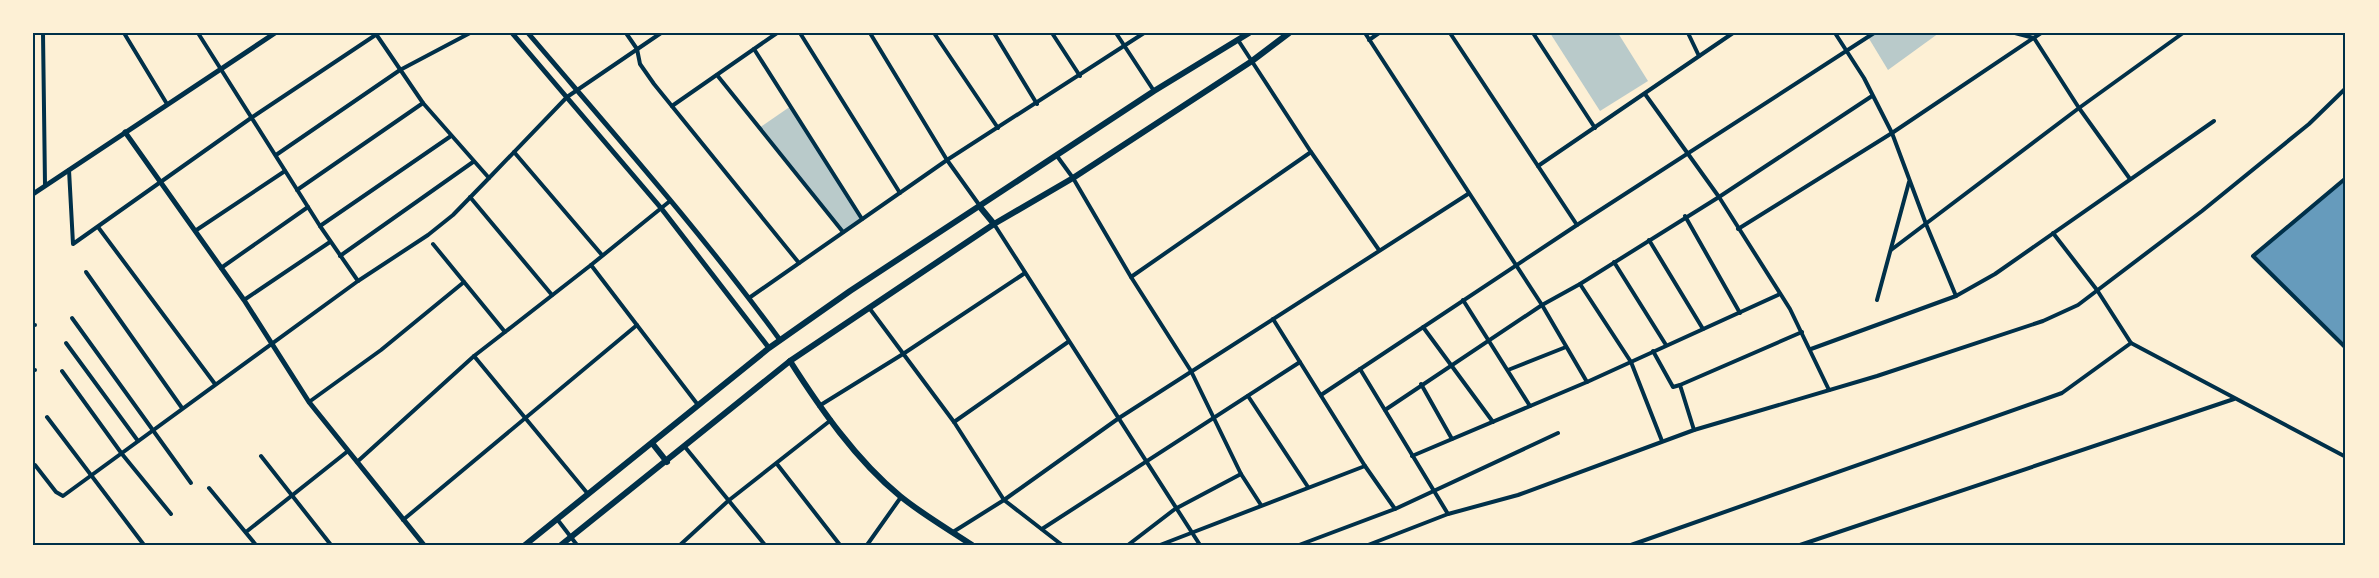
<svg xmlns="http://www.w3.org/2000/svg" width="2379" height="578" viewBox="0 0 2379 578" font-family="Karla,sans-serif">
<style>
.green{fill:#b9caca}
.water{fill:#669bbc}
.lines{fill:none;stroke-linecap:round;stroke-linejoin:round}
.minor{stroke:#003049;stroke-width:4}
.tertiary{stroke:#003049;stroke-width:5}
.secondary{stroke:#003049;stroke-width:5}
.primary{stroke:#003049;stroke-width:6}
.neatline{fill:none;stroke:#003049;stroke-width:2}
</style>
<rect width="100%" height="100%" fill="#fdf0d5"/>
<g class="green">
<path d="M1550 33H1618L1648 81 1600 111Z"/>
<path d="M1874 33H1939L1888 70 1868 37Z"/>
<path d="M791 106 862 219 843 232 759 128Z"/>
</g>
<path class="water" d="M2346 178V348L2253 256Z"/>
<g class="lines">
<g class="minor">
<path d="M43 33 45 185"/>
<path d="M124 33 167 104"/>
<path d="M198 33 320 226 358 281"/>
<path d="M626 33 637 49 640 64 654 84 799 263"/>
<path d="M800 33 900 193"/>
<path d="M870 33 947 160 980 206"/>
<path d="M934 33 998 128"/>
<path d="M994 33 1037 104"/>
<path d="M1052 33 1080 76"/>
<path d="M1116 33 1154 91"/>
<path d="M1365 33 1542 305 1587 382 1412 456"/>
<path d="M1450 33 1577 225"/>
<path d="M1533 33 1595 128"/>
<path d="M1688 33 1699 56"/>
<path d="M2015 33 2034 38 2079 108 2130 179"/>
<path d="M376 34 423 103 489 178 567 97 661 33"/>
<path d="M1369 40 1379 33"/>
<path d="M754 49 862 219"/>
<path d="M717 75 843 232"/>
<path d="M1645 94 1719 197 1790 309 1829 390"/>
<path d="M672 106 777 33"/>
<path d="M514 152 602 255"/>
<path d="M1311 152 1379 250"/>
<path d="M276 155 400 70 470 33"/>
<path d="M1057 156 1073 178 1131 277 1311 152 1238 40"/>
<path d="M1538 166 1733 33"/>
<path d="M69 170 73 244 251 118 377 34"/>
<path d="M2346 178 2253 256 2346 348"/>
<path d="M297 190 423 103"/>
<path d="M470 197 552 295"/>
<path d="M1685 216 1740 313"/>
<path d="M994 224 1200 545"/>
<path d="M320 226 451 136"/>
<path d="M98 227 215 384"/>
<path d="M1738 229 1892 133 2041 33"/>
<path d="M195 231 285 171"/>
<path d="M2053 233 2097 290 2131 343 2346 457"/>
<path d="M1649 240 1703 329"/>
<path d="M1891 250 2079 108 2183 33"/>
<path d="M340 256 473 162"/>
<path d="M1614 262 1666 345"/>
<path d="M591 265 670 201"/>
<path d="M221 268 308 207"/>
<path d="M86 272 182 408"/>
<path d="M1131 277 1191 371 1241 474 1261 505"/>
<path d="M1580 284 1631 362 1662 441"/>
<path d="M1956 296 1995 274 2214 121"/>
<path d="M749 298 947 160 1144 33"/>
<path d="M244 300 330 242"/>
<path d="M1463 300 1530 406"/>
<path d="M1877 300 1909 182"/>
<path d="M870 309 954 422 1004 500 1062 545"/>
<path d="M72 318 191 483"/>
<path d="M1273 319 1365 466 1395 509 1299 545"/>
<path d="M33 325H35"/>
<path d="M1423 327 1493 422"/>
<path d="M505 332 591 265 698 405"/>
<path d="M66 343 138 441"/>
<path d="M1811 349 1956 296 1926 224 1892 133 1864 78 1835 33"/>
<path d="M1653 351 1673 387 1680 385"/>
<path d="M474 356 588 494"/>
<path d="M1360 369 1448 514"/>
<path d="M33 370H35"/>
<path d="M1508 370 1566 347"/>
<path d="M62 371 122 454 171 514"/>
<path d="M1587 382 1780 294"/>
<path d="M1421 384 1452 439"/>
<path d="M1321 395 1577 225 1874 33"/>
<path d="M1248 396 1308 487"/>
<path d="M309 402 381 350 464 282"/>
<path d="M819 406 903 354 1025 273"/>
<path d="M1385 410 1542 305 1580 284 1719 197 1872 96"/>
<path d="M47 417 144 545"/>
<path d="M954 422 1068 342"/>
<path d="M1694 430 1680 385 1802 332"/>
<path d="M685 447 765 545"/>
<path d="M261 456 331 545"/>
<path d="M357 462 474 356 505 332 433 244"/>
<path d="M777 464 840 545"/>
<path d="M35 465 56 492 63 496 358 281 428 235 453 215 489 178"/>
<path d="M209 488 256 545"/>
<path d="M1395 509 1558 433"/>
<path d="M557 519 577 545"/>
<path d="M403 520 637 325"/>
<path d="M1042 529 1300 362"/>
<path d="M246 532 348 451"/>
<path d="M953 532 1004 500 1119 418 1468 194"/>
<path d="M680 545 728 501 831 420"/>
<path d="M867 545 901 497"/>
<path d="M1128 545 1175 509 1241 474"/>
<path d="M1160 545 1365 466"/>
<path d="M1368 545 1448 514 1518 495 1694 430 1877 376 2043 321 2078 305 2202 211 2309 124 2346 88"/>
<path d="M1631 545 2062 393 2131 343"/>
<path d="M1800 545 2234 399"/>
</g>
<g class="tertiary">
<path d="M125 132 244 300 309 402 424 545"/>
<path d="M33 194 275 33"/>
</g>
<g class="secondary">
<path d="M512 33 661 208 769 348"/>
<path d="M528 33C614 134 702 233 780 340"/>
</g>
<g class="primary">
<path d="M980 207 994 224"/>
<path d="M790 361C820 408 856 460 900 496 922 514 948 529 972 545"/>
<path d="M652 443 667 462"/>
<path d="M525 545 769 348 850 291 1154 91 1249 33"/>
<path d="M561 545 790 361 994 224 1073 178 1252 61 1289 33"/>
</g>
</g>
<rect width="2379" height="578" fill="none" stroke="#fdf0d5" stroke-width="69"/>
<rect x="34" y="34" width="2310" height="510" class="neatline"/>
</svg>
